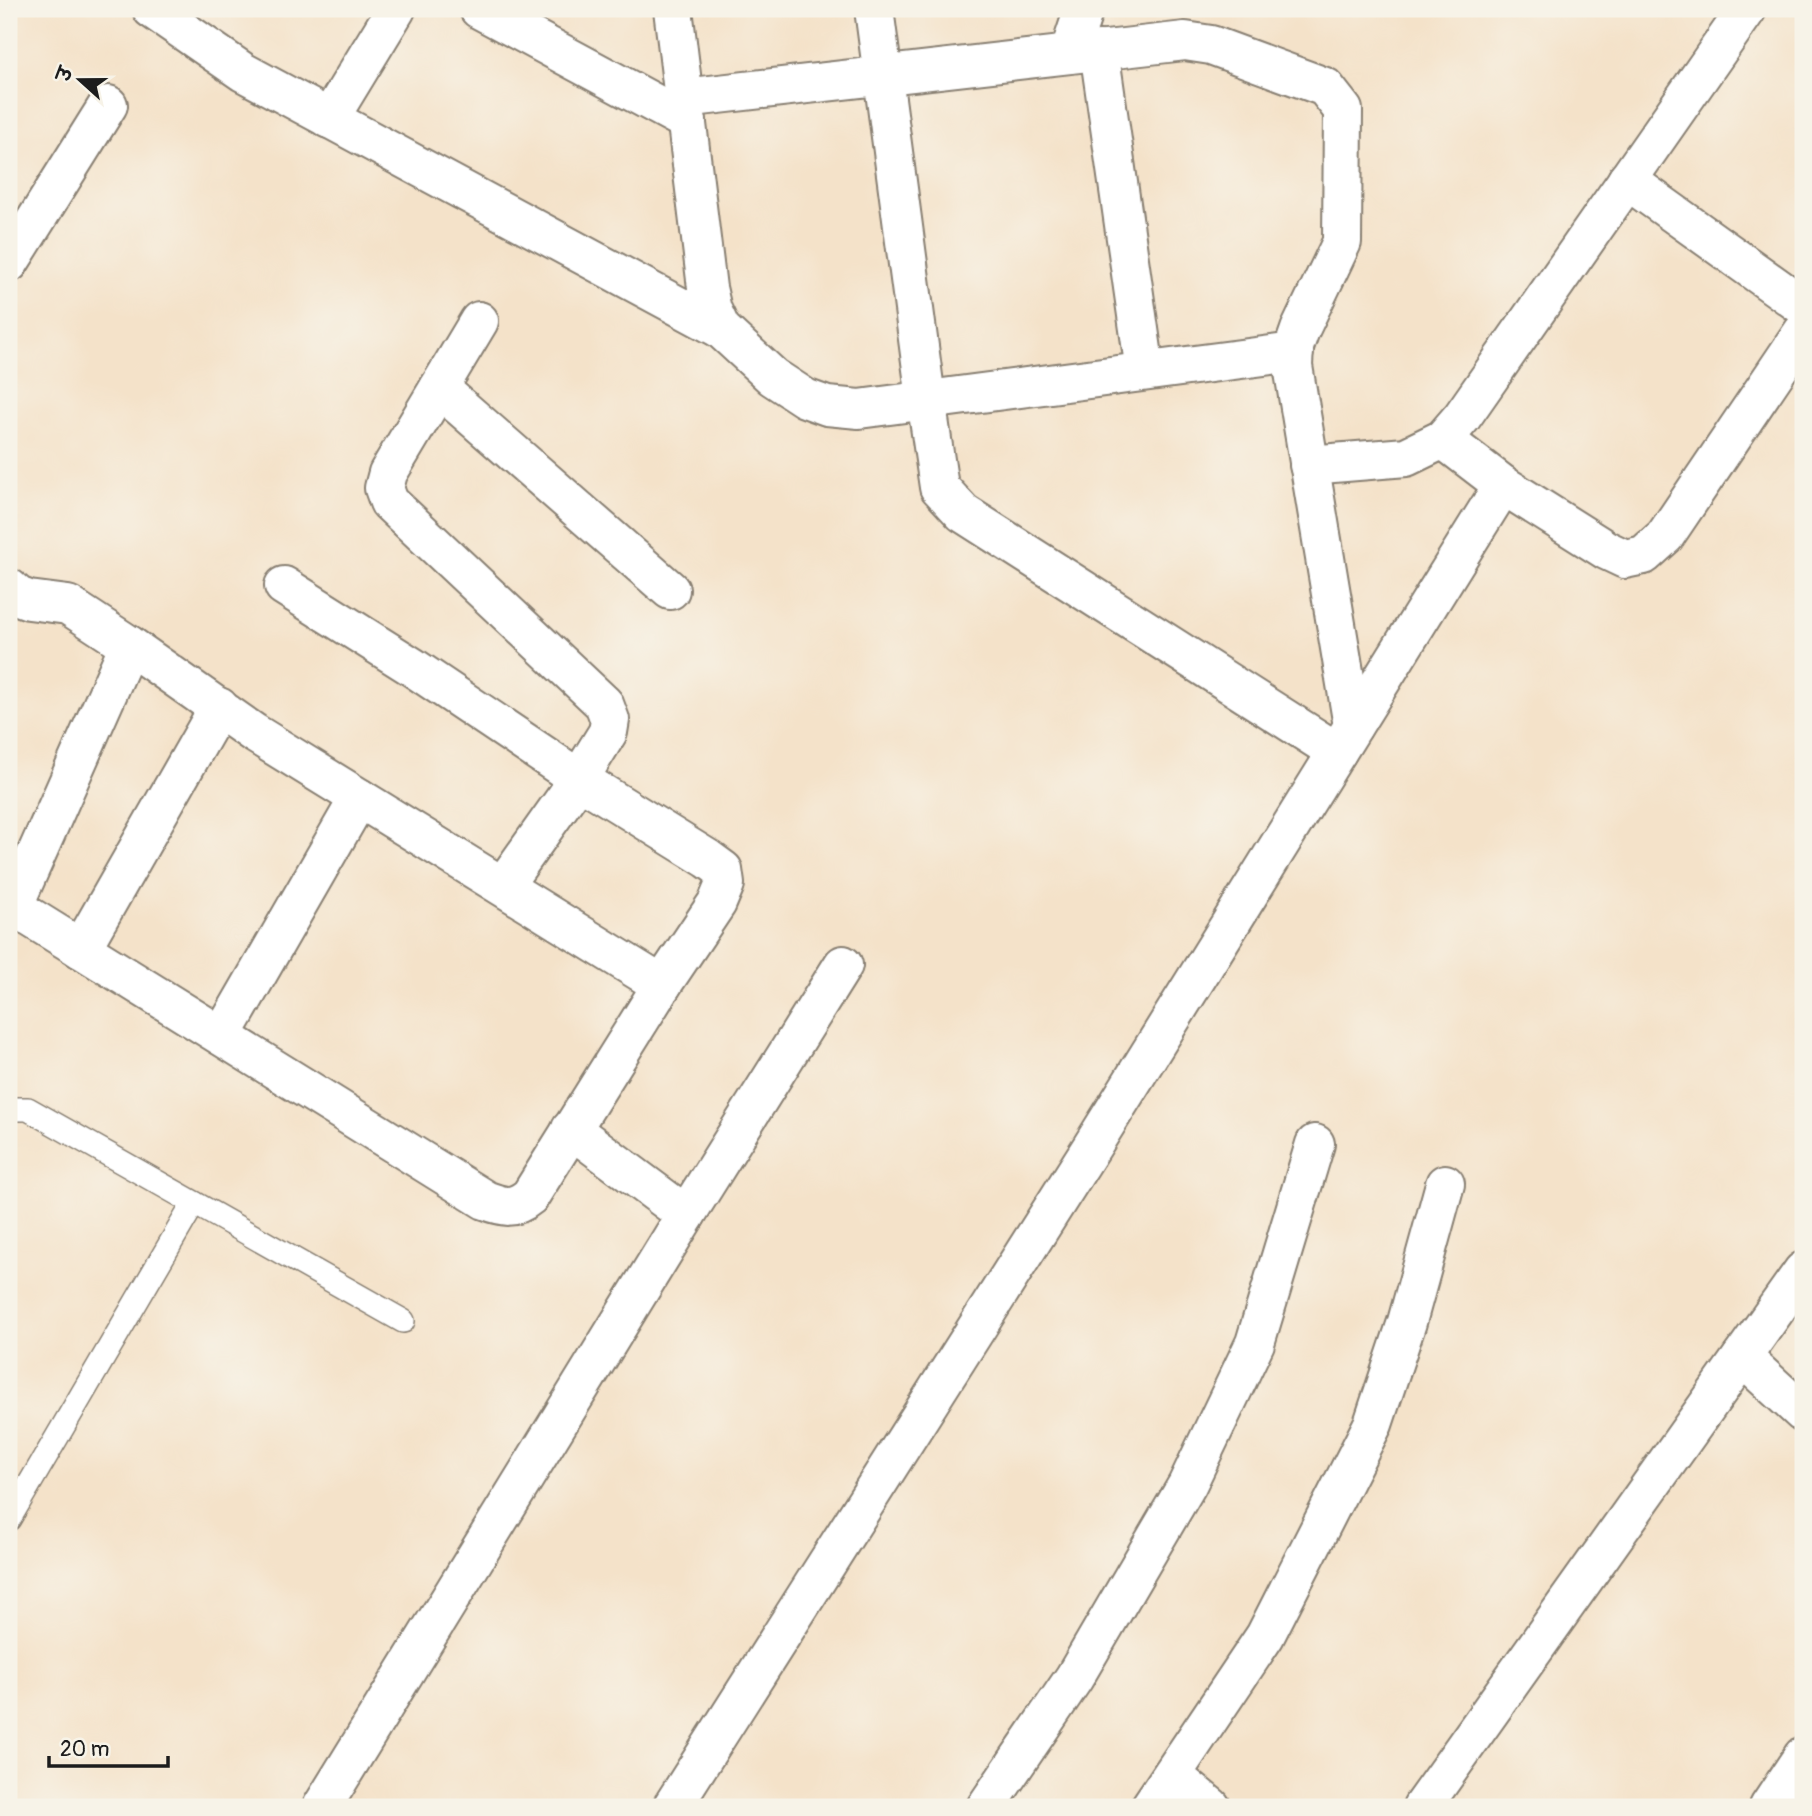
<svg xmlns="http://www.w3.org/2000/svg" width="1812" height="1816" viewBox="0 0 1812 1816" font-family="Pangolin,'Playpen Sans Deva',sans-serif">
<style>
.lines{fill:none;stroke-linecap:round;stroke-linejoin:round}
.service-casing{stroke:#887f72;stroke-width:26}
.minor-casing{stroke:#887f72;stroke-width:42}
.service{stroke:#fff;stroke-width:23}
.minor{stroke:#fff;stroke-width:38}
</style>
<rect width="100%" height="100%" fill="#f7f3e8"/>
<filter id="ink" filterUnits="userSpaceOnUse"><feTurbulence type="fractalNoise" baseFrequency=".0143" numOctaves="2"/><feDisplacementMap in="SourceGraphic" scale="14" xChannelSelector="R" yChannelSelector="G"/><feConvolveMatrix kernelMatrix="1 2 1 2 8 2 1 2 1" color-interpolation-filters="sRGB"/></filter>
<filter id="wash" filterUnits="userSpaceOnUse"><feTurbulence type="fractalNoise" baseFrequency=".00686" numOctaves="4" result="noise"/><feDisplacementMap in="SourceGraphic" scale="28" xChannelSelector="R" yChannelSelector="G"/><feGaussianBlur stdDeviation="1.57" result="paint"/><feColorMatrix in="noise" values="0 0 0 0 0 0 0 0 0 0 0 0 0 0 0 0 0 1.4 0 .05"/><feComposite in="paint" operator="in"/></filter>
<g filter="url(#wash)">
<rect width="100%" height="100%" fill="#f4e2c9"/>
</g>
<g filter="url(#ink)">
<g class="lines">
<defs>
<g id="service">
<path d="M9 1109H28L403 1321"/>
<path d="M9 1519 194 1203"/>
</g>
<g id="minor">
<path d="M152 9 243 72 721 329"/>
<path d="M479 9 687 121"/>
<path d="M673 9 707 288 712 310 721 329 773 377 805 398 827 406 859 409 1294 352"/>
<path d="M874 9 926 399 939 487 963 513 1337 752"/>
<path d="M1099 50 1145 371"/>
<path d="M1069 54 1084 9"/>
<path d="M684 98 1185 41 1211 45 1325 87 1343 110 1342 242 1300 330 1294 347 1293 366 1353 726"/>
<path d="M329 119 396 9"/>
<path d="M1627 180 1803 306"/>
<path d="M9 263 108 105"/>
<path d="M479 321 388 473 384 488 389 502 604 704 610 720 608 732 579 779 503 886"/>
<path d="M439 388 670 590"/>
<path d="M1443 439 1503 485 1606 550 1625 559 1644 555 1665 536 1803 332"/>
<path d="M1309 465 1406 457 1443 439 1462 417 1747 9"/>
<path d="M9 588 18 596 29 600 68 605 129 645 254 733 662 985"/>
<path d="M9 904 485 1200C504 1207 513 1210 530 1196L662 985 717 903 725 884 723 870 708 859 579 779 411 666 284 586"/>
<path d="M13 907 129 645"/>
<path d="M81 949 219 707"/>
<path d="M222 1036 359 798"/>
<path d="M571 1129 686 1215"/>
<path d="M1742 1357 1803 1413"/>
<path d="M1172 1775 1211 1807"/>
<path d="M322 1807 686 1215 843 965"/>
<path d="M672 1807 1091 1148 1503 485"/>
<path d="M986 1807 1074 1678 1187 1485 1255 1343 1315 1144"/>
<path d="M1150 1807 1265 1636 1373 1424 1407 1322 1445 1184"/>
<path d="M1422 1807 1803 1271"/>
<path d="M1769 1807 1803 1756"/>
</g>
</defs>
<use href="#service" class="service-casing"/>
<use href="#minor" class="minor-casing"/>
<use href="#service" class="service"/>
<use href="#minor" class="minor"/>
</g>
</g>
<rect width="1812" height="1816" fill="none" stroke="#f7f3e8" stroke-width="35"/>
<g transform="translate(80 80) rotate(291)" stroke="#f7f3e8" stroke-width="5" paint-order="stroke">
<path d="M0-5L12 26L0 18L-12 26Z" fill="#1c1c1c"/>
<text y="-10" font-size="19" font-weight="bold" text-anchor="middle" fill="#1c1c1c">उ</text>
</g>
<path d="M49 1756v10h119v-10" fill="none" stroke="#1c1c1c" stroke-width="3.5"/>
<text x="60" y="1756" font-size="21" fill="#1c1c1c" stroke="#f7f3e8" stroke-width="5" paint-order="stroke">20 m</text>
</svg>
